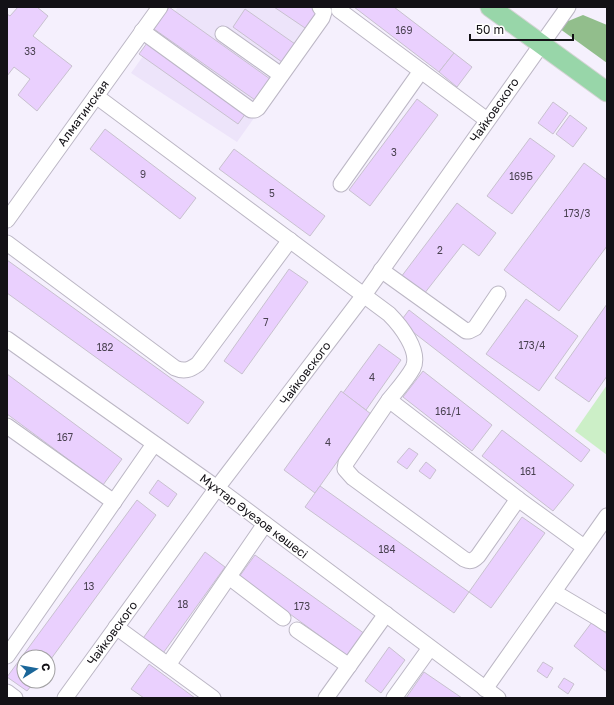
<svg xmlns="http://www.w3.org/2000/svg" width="614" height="705" viewBox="0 0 614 705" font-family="'Golos Text',sans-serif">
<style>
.built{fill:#ede4fa}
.green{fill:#ccefc7}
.forest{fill:#92be8c}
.building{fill:#ead0fe;stroke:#c8c1cf}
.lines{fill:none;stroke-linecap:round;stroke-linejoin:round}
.minor-casing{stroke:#bcb7c5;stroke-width:17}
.major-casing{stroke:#d5d4d5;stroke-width:21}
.minor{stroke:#fff;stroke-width:15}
.major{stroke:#98d6a9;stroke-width:19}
.labels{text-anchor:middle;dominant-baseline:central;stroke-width:3.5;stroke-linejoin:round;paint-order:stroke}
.number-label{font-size:10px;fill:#494150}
.street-label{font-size:12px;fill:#131116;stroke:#fff}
</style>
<rect width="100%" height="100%" fill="#f5f0fd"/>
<path class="built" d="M178 7H333L237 142 131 73Z"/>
<path class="green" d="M607 385V455L575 431Z"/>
<path class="forest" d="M583 15 607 25V63L556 26Z"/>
<g class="building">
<path d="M18 7H37L48 16 33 36 72 66 37 111 18 95 30 79 14 67 7 76V14L10 16Z"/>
<path d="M169 7 270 79 255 100 154 29Z"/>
<path d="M274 7H312L320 13 308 30Z"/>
<path d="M354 7H394L454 53 439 72Z"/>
<path d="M245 9 295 44 282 62 233 27Z"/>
<path d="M147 43 246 113 238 124 139 54Z"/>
<path d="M454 53 472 67 457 87 439 72Z"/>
<path d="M417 99 438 115 370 206 349 190Z"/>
<path d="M553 102 568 113 553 134 538 123Z"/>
<path d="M570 115 587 128 573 147 556 134Z"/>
<path d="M105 129 196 198 180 219 90 149Z"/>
<path d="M530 138 555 156 512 214 487 196Z"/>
<path d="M234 149 325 216 310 236 219 169Z"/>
<path d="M584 163 607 180V246L559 311 504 270Z"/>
<path d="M457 203 496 233 479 256 463 244 424 294 401 277Z"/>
<path d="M7 260 204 402 188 424 7 293Z"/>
<path d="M289 269 308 282 242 374 224 361Z"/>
<path d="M526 299 578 336 539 391 486 354Z"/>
<path d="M607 304V376L589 402 555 378Z"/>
<path d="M409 310 590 450 581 462 400 322Z"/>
<path d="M379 344 401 360 366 410 343 393Z"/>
<path d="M423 371 492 425 472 451 403 397Z"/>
<path d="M7 374 122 459 103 485 7 414Z"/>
<path d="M341 391 371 414 315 493 284 470Z"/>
<path d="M502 430 574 485 553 511 482 456Z"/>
<path d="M409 448 418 454 407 469 397 462Z"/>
<path d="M426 462 436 470 430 479 419 471Z"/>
<path d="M158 480 177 494 168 507 149 493Z"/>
<path d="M320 486 469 592 454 613 305 507Z"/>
<path d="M137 500 156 515 48 663V657H24V681H35L27 691 7 677Z"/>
<path d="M522 517 545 533 491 608 469 592Z"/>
<path d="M205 552 225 567 161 656 141 641Z"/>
<path d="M255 555 365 634 349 657 239 577Z"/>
<path d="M592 622 607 634V672L574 646Z"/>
<path d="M389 647 405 660 381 693 365 681Z"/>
<path d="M543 662 553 668 547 678 537 671Z"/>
<path d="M149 664 195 698H144L131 689Z"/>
<path d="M424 672 462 698H406Z"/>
<path d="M564 678 574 684 568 694 558 687Z"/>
</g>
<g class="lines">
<defs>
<g id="minor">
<path d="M339 10 487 120"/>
<path d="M142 31 251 110H255L258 108 322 18 324 12 320 7"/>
<path d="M223 34 281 75"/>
<path d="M96 96 389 314C400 325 421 351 413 368 407 379 397 390 389 400L518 499 584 547"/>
<path d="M341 184 421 71"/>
<path d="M7 220 160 7"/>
<path d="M7 243 175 368C184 372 190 370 198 364L290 240"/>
<path d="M381 270 466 331H469L475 328 498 294"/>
<path d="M7 339 217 488 498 698"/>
<path d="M389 400 346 463 345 469 353 478 464 559C470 562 473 561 478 556L518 499"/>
<path d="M7 426 114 502"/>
<path d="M229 577 283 618"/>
<path d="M554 592 598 618 607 624"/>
<path d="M116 627 213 698"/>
<path d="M297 630 349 666"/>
<path d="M7 656 154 444"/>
<path d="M168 665 265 524"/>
<path d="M485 689 607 516"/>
<path d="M7 692 15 698"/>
<path d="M65 698 217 488 364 295 568 7"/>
<path d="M326 698 386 614"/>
<path d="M394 698 430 648"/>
</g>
<path id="major" d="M490 7 607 92"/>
</defs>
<use href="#minor" class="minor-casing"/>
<use href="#major" class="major-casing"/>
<use href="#minor" class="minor"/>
<use href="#major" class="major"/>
</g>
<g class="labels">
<g class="number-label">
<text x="404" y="30">169</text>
<text x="30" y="51">33</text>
<text x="394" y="152">3</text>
<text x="143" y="174">9</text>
<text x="521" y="176">169Б</text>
<text x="272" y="193">5</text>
<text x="577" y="213">173/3</text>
<text x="440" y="250">2</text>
<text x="266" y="322">7</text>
<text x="532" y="345">173/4</text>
<text x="105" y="347">182</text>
<text x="372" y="377">4</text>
<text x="448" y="411">161/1</text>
<text x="65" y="437">167</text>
<text x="328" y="442">4</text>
<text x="528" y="471">161</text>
<text x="387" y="549">184</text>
<text x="89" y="586">13</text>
<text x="183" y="604">18</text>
<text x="302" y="606">173</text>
</g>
<g class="street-label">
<text transform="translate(494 110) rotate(-55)">Чайковского</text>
<text transform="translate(83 113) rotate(-54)">Алматинская</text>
<text transform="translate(305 373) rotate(-53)">Чайковского</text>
<text transform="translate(254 516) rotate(37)">Мұхтар Әуезов көшесі</text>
<text transform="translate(112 633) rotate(-54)">Чайковского</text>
</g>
</g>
<rect width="614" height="705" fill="none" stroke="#131116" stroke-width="16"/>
<g transform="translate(36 669) rotate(79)"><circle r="19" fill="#ffffff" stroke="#a1a0a2"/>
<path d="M0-3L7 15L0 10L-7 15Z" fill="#1a6699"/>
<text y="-6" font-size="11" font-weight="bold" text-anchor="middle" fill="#131116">С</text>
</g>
<path d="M470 34v6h103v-6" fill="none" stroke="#131116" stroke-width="2"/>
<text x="476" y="34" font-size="12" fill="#131116" stroke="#ffffff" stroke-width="3" paint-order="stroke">50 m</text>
</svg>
